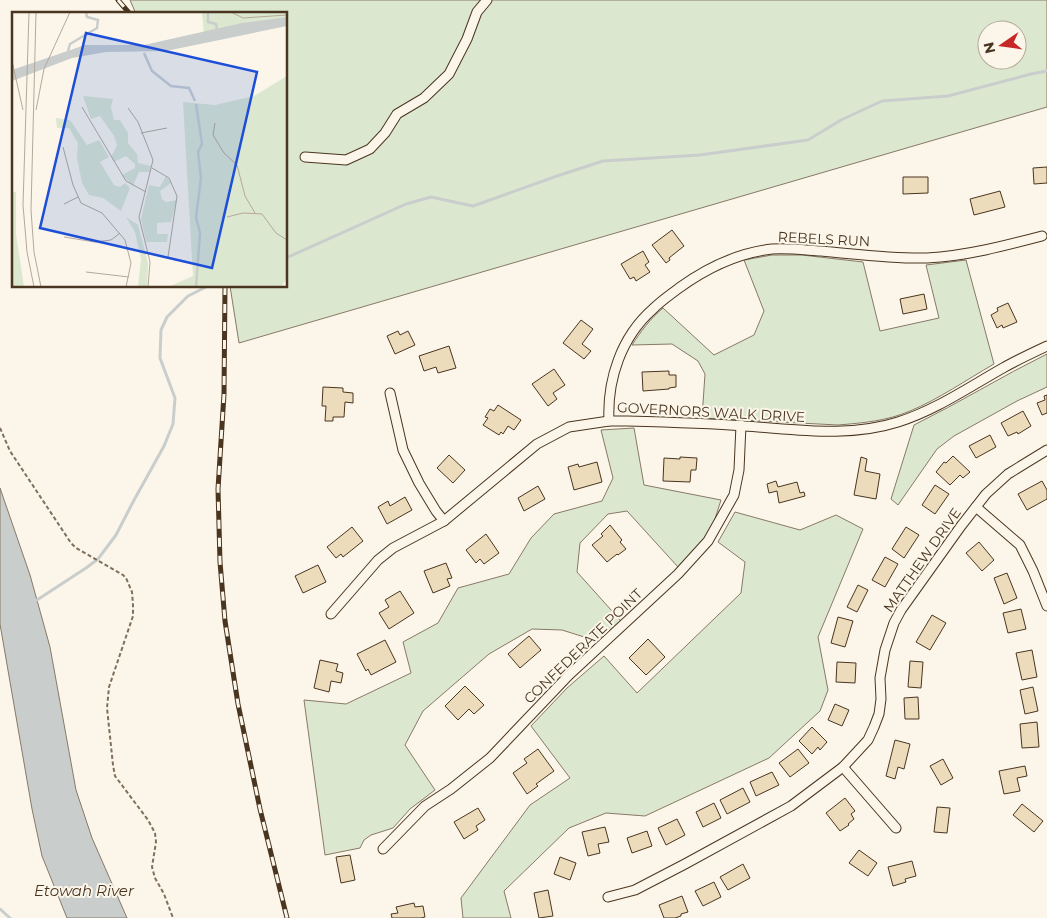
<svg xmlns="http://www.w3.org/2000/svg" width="1047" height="918" viewBox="0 0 1047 918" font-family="Montserrat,sans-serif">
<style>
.green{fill:#dce7d0;stroke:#887966;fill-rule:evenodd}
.water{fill:#c9cecd;stroke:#887966}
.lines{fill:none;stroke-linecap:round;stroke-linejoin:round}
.stream{stroke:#c9cecd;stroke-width:3}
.building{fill:#ecdcbc;stroke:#4a3520}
.minor-casing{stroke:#4a3520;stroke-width:11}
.path{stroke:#7f6f5c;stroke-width:2;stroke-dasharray:4 2.5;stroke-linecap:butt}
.minor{stroke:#fbf6e9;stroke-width:9}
.rail-casing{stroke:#4a3520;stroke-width:5}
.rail{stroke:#fbf6e9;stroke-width:3;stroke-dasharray:9;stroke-linecap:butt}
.labels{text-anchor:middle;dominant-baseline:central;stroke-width:4;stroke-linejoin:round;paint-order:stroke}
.street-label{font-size:14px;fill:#4a3520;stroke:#fbf6e9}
.water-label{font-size:15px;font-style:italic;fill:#4a3520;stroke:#fbf6e9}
.inset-river{fill:none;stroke:#c9cecd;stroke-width:2.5}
.inset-road{fill:none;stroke:#b4a999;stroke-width:1}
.view{fill:#1d4ed8;fill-opacity:0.15;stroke:#1d4ed8;stroke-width:2.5}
.inset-edge{fill:none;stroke:#4a3520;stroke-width:2.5}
</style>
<rect width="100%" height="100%" fill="#fbf6e9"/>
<g class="green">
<path d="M130 0H1047V107L239 343 230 286H286V14H136ZM987 30H1017V60H987Z"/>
<path d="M772 255H802L863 262 880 331 939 318 926 265 966 260 994 364C966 380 939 399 910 411 887 421 862 423 838 425L702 418 705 374 698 361 672 344 632 345C641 331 650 319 663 308L714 355 754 335 764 311 744 260Z"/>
<path d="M1047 354V387L1017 401 954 436 937 449 898 505 891 499 914 425C959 403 1002 376 1047 354Z"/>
<path d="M634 428 644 485 721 500 714 522 703 540 678 567 627 511 608 514 580 543 577 572 621 621 600 642 562 630 532 629 489 654 423 711 405 745 435 790 410 809 393 828 371 835 364 840 360 848 325 855 304 700 346 704 411 673 403 642 438 623 458 588 509 574 531 538 554 514 602 501 613 478 601 430Z"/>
<path d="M735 512 800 530 836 515 863 529 818 637 828 690 820 711 769 758 645 816 606 813 569 828 504 891 511 918H463L461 898 530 805 570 778 531 726 567 688 604 656 637 693 741 593 745 562 718 542Z"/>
</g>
<path class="water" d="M0 488 30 575 50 647 76 790 92 838 127 918H67L42 856 32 809 0 624Z"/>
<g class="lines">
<g class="stream">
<path d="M286 258 406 204 431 197 473 206 557 176 603 161 700 155 808 140 841 120 882 101 948 96 1031 74 1047 71"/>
<path d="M37 600 86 568 98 559 116 535 133 502 164 446 173 424 175 398 160 358 161 330 167 317 188 296 208 286"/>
<path d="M0 909 10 918"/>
</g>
</g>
<g class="building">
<path d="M1047 167V183L1034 184 1033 168Z"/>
<path d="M903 177H928V193L903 194Z"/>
<path d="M1000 191 1005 207 974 215 970 199Z"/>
<path d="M672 230 684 246 669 258 670 260 666 263 652 245Z"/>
<path d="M643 251 649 262 645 265 650 272 636 281 634 277 630 279 621 264Z"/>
<path d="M924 294 927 309 903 314 900 299Z"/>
<path d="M1008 303 1017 322 1003 328 1002 325 997 328 991 315 998 311 997 308Z"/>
<path d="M581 320 593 329 582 344 591 351 584 359 563 343Z"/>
<path d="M398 331 400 335 408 331 415 345 395 354 387 336Z"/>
<path d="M449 346 456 368 438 373 436 367 424 371 419 356Z"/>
<path d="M554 369 565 385 553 393 557 399 548 406 532 384Z"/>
<path d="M669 371V375H676V387L669 388V389L643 391 642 372Z"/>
<path d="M323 387 343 388V392L353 393V403L345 402 344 417H333V421H325L326 406H322Z"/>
<path d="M1047 395V413L1042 415 1037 403 1045 400 1044 396Z"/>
<path d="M498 405 521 420 514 430 508 426 503 434 501 432 499 435 483 425 488 418 485 417 490 409 494 411Z"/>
<path d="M1023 411 1031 426 1018 434 1017 432 1008 436 1001 423Z"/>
<path d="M990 435 996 447 976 458 969 446Z"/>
<path d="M449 455 465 470 453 483 437 468Z"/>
<path d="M953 456 970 472 963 478 960 475 950 485 936 472 944 462 946 463Z"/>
<path d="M680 457 697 458 696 470H691L690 482 663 481 664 458 680 459Z"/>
<path d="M861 457 867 459 865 471 880 474 876 499 854 495Z"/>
<path d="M597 462 602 482 574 490 568 467 578 464 579 467Z"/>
<path d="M776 481 778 487 797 482 800 493 804 492 805 496 779 503 777 491 769 493 767 484Z"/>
<path d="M1042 481 1047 490V499L1027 510 1018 494Z"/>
<path d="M935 485 949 494 935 514 922 505Z"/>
<path d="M538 486 545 499 524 511 518 498Z"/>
<path d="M405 497 412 510 387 524 378 507 388 501 390 506Z"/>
<path d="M610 525 622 540 620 542 626 549 618 555 617 554 607 562 592 545 603 536 601 534Z"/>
<path d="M352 527 363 541 343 557 341 554 336 558 327 547Z"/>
<path d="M906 527 919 535 904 558 892 549Z"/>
<path d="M486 534 499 553 484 564 480 559 476 563 466 550Z"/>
<path d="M979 542 994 560 982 571 966 553Z"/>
<path d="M885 557 898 564 885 587 872 580Z"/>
<path d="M446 563 452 578 447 579 450 586 433 593 424 571Z"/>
<path d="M318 565 326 582 303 593 295 576Z"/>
<path d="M1007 573 1017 598 1004 604 994 578Z"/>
<path d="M858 585 868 590 857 612 847 607Z"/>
<path d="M400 591 414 613 389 629 379 613 389 607 385 600Z"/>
<path d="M1021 609 1026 629 1008 633 1003 613Z"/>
<path d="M932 615 946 623 930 650 916 642Z"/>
<path d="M838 617 853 621 845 647 831 643Z"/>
<path d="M529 636 541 650 520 668 508 654Z"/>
<path d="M648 639 665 657 646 675 629 658Z"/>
<path d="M385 640 396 662 371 675 368 669 366 671 357 654Z"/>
<path d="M1032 650 1037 677 1022 680 1016 653Z"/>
<path d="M320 660 338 664 336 671 343 673 341 683 331 681 329 692 314 688Z"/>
<path d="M910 661 923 662 921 688 908 687Z"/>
<path d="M837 662 856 663 855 683 836 682Z"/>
<path d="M465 686 484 705 474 714 469 709 458 720 445 706Z"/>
<path d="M1033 687 1038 711 1025 714 1020 690Z"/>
<path d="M918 697 919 719H905L904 698Z"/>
<path d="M835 704 849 710 842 726 828 720Z"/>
<path d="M1037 722 1039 747 1022 748 1020 724Z"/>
<path d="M812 727 827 742 820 750 818 747 812 754 799 741Z"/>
<path d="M895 740 910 744 904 769 898 767 895 779 886 776Z"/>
<path d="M538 749 554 771 536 784 538 786 527 794 513 773 527 763 524 759Z"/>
<path d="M798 749 809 763 790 777 779 763Z"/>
<path d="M943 759 953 778 941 785 930 766Z"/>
<path d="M1025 766 1027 776 1017 778 1020 791 1004 794 999 771Z"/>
<path d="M772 772 779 785 756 796 750 782Z"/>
<path d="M743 788 750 802 727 814 720 800Z"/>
<path d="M845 798 855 811 851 814 854 819 848 824 849 825 840 831 826 813Z"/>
<path d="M714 803 721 818 703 827 696 812Z"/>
<path d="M1022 804 1043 821 1034 832 1013 815Z"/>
<path d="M937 807 950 808 947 833 934 832Z"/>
<path d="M478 808 485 820 476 826 478 830 464 839 454 822Z"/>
<path d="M677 819 685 835 666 845 658 828Z"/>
<path d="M605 827 609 842 598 844 600 853 588 856 582 832Z"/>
<path d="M647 831 652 846 632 853 627 838Z"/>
<path d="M859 850 877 863 868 876 849 863Z"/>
<path d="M350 855 355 880 341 883 336 857Z"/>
<path d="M560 857 576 863 570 880 554 874Z"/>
<path d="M912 861 916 876 905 879 906 882 893 886 888 867Z"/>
<path d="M743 864 750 878 728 890 720 877Z"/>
<path d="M714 882 721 897 703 906 695 891Z"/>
<path d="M548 890 553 916 539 918 534 893Z"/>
<path d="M682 896 688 912 681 914V916L675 918H664L659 905Z"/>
<path d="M414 903 415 907 423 906 425 917 421 918H392L391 914 398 913 396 907Z"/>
</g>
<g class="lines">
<defs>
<g id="minor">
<path d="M305 157 346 160 370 149 385 133 397 114 424 98 449 74 467 39 477 12 487 0"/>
<path d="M390 393 403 450 419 483 436 511 444 521"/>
<path d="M609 421C607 380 621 337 653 309 661 301 670 295 679 288 708 267 737 253 772 249 789 248 805 250 821 251 856 254 892 259 927 258 966 256 1004 246 1042 236"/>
<path d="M976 507 1020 545 1033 571 1047 606"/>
<path d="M331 614 378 560 393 548 444 521 537 444 569 427 609 421H626C665 422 705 423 744 426 795 429 848 438 898 422 936 410 969 387 1003 368 1017 360 1032 353 1047 346"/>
<path d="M843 767 896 828"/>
<path d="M383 849 425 806 451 789 490 758 569 675 678 574 708 541 734 495 739 470 741 425"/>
<path d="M608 897 635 890 685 864 791 806 843 767 868 740 874 727 879 714 881 699 880 678 885 650 894 623 901 610 961 526 986 494 1008 474 1047 450"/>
</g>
</defs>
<use href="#minor" class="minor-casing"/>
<path class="path" d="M0 428 10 451 71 543 76 548 123 575 126 578 132 592 133 605V616L109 687 107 708 113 765 115 776 148 820 155 833 156 842 152 867 155 878 164 894 173 918"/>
<use href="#minor" class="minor"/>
<defs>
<g id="rail">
<path d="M118 0 130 14"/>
<path d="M225 286 224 394 218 489 220 562 225 621 238 704 260 809 287 918"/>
</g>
</defs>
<use href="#rail" class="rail-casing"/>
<use href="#rail" class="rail"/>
</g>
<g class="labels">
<g class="street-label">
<text transform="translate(824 239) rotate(3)">REBELS RUN</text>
<text transform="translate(711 412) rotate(3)">GOVERNORS WALK DRIVE</text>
<text transform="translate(922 560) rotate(-55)">MATTHEW DRIVE</text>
<text transform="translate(583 646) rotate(-44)">CONFEDERATE POINT</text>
</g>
<g class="water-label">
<text x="84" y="890">Etowah River</text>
</g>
</g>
<g transform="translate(12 12)">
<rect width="275" height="275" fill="#fbf6e9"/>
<path d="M190 0H275V9L192 23ZM275 64V266L269 275H156L181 264 171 90 203 93 242 84ZM71 84 101 87 99 95 102 108H108L116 121V131L125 142 126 151 139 154 138 160H127L121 174 110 163 123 156V152L114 144 102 150 99 145 105 133 102 124 88 104 79 107ZM44 106 58 108 75 133 87 128 97 145 88 150 102 173 108 175 113 171 118 176 109 199 91 186 77 183 70 171 65 146 66 131 57 116H45ZM154 164 159 171 148 179 150 187 154 190 165 188 159 210 145 211V222H156L155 230H134L129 207 137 173 148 175ZM0 180H4V222L12 275H0ZM114 205 126 213 136 251 135 275H126L129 247 123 220Z" fill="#dce7d0"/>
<path d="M275 5V14L154 39 94 40 60 46 0 69V58L73 33H132L230 11Z" fill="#c9cecd"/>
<path class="inset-river" d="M196 0V10L204 12 205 18M56 39 58 32 85 16 86 8 75 5 74 0M132 41 140 59 159 74 177 76 183 89M184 92 190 132 186 140 189 166 184 205 188 221 184 275"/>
<path class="inset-road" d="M17 0 11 193 15 240 22 275M24 0 19 198 22 240 29 275M219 0 231 6 275 3M0 49 11 98M70 95 114 169 134 180M116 96 126 110 141 148 127 205 138 250 136 275M24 98 32 57 58 0M203 111 201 123 212 141 225 153 233 184 243 201M129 121 155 116M51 135 61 173 69 191 90 201 113 228 119 251 114 275M140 156 157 166 165 184 156 245M52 192 66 185M215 205 231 201 250 202 264 221 275 228M52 225 83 230 99 228 108 221M74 260 117 265"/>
<path class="view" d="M74 21 245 60 200 256 28 216Z"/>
<rect width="275" height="275" class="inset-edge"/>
</g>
<g transform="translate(1002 45) rotate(257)"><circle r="24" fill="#fbf6e9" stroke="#b4a999"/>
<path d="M0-4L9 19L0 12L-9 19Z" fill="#c62828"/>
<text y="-8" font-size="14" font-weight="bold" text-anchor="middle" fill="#4a3520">N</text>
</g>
</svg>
